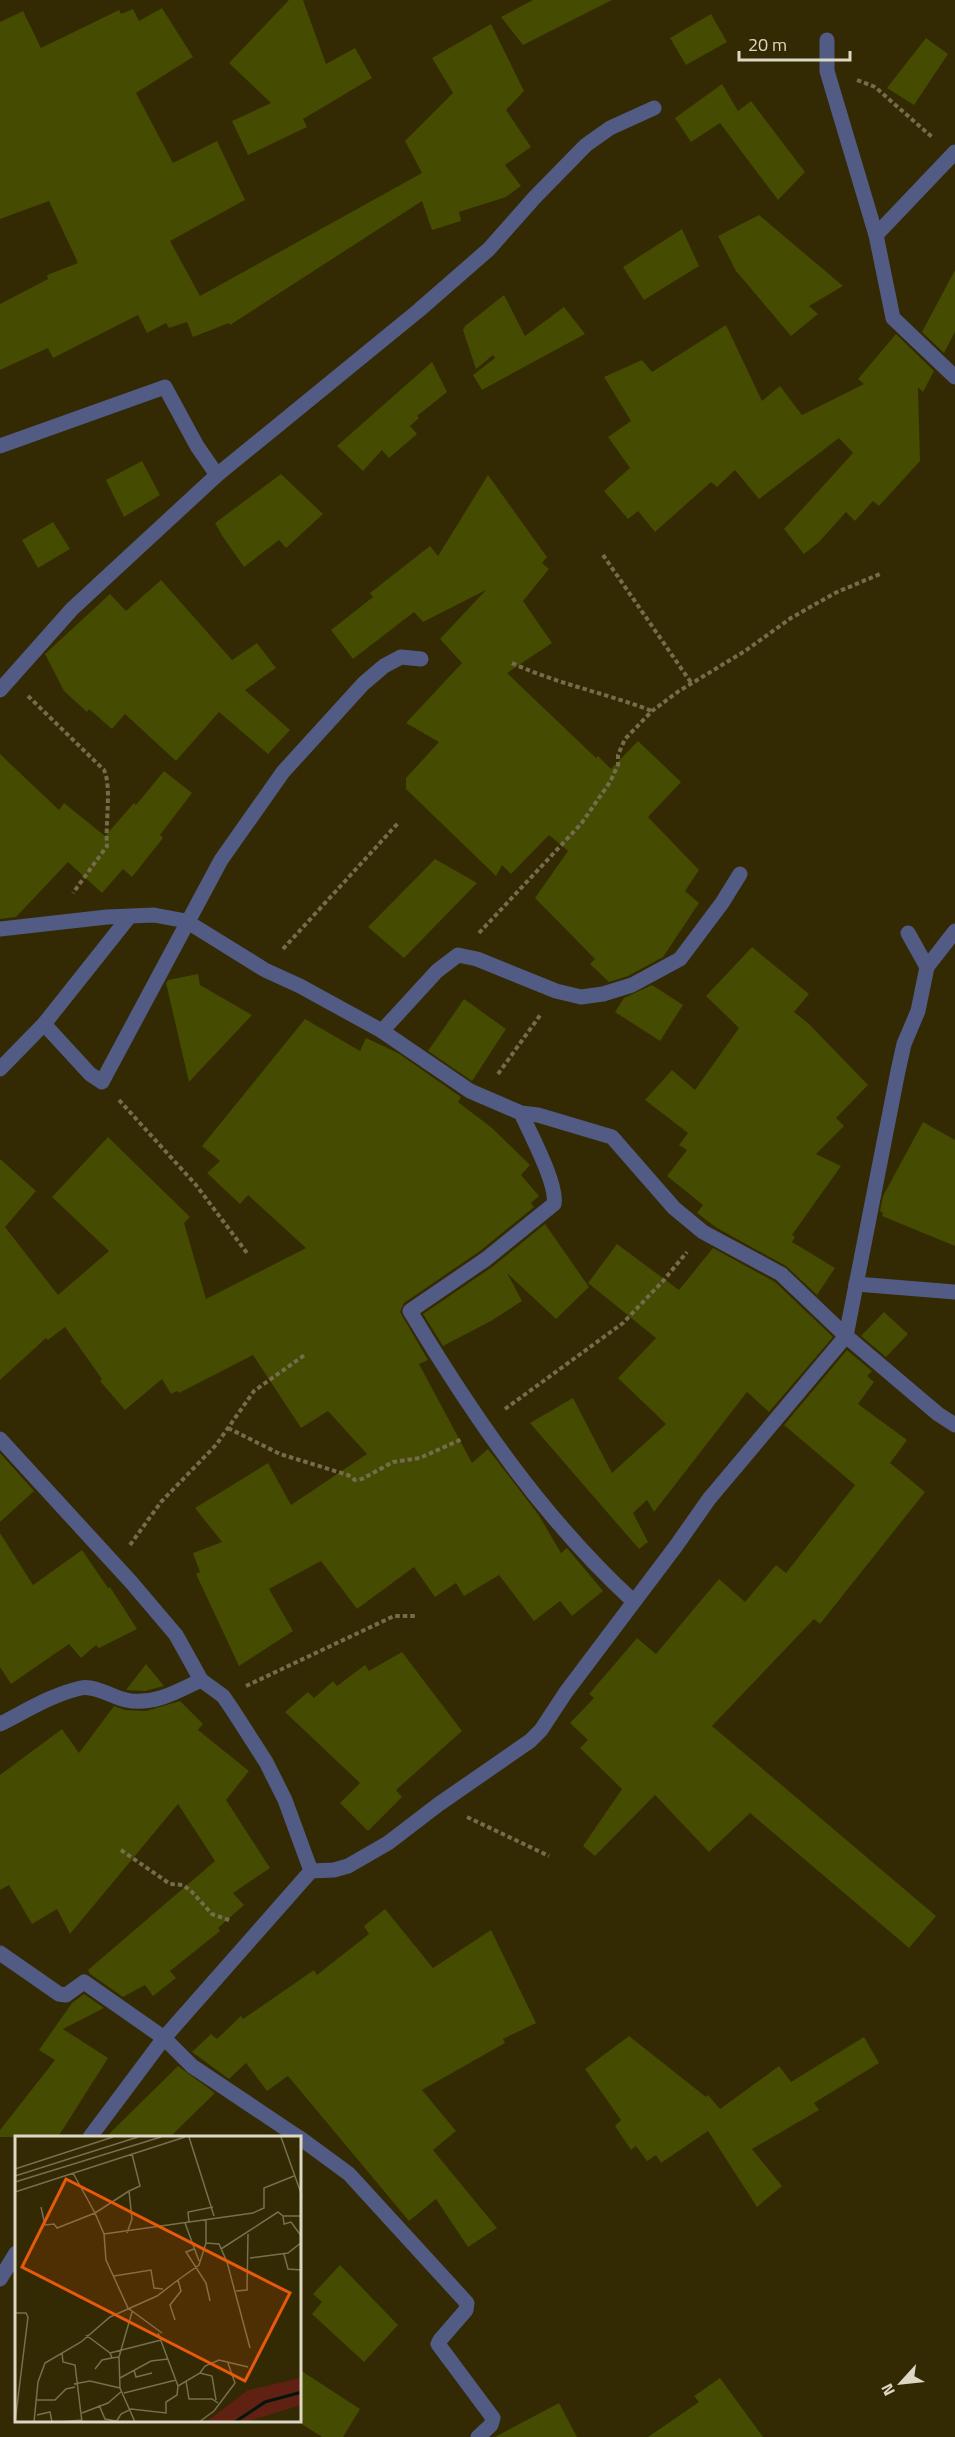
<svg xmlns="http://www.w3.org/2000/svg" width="955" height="2437" viewBox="0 0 955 2437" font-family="'Titillium Web',sans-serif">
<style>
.building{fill:#454b00}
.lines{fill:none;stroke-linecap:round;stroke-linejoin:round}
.path{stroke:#746c4c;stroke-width:4;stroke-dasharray:4.5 3;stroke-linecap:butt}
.minor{stroke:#525b84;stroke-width:15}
.inset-river{fill:none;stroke:#06150b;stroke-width:3}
.inset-road{fill:none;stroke:#776f4f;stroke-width:1.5}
.view{fill:#e8590c;fill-opacity:0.15;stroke:#e8590c;stroke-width:3}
.inset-edge{fill:none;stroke:#ddd8c3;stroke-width:3}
</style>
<rect width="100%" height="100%" fill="#332902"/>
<g class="building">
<path d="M289 0H303L326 64 355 48 372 78 303 119 307 127 248 155 232 121 271 103 229 63Z"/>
<path d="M533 0H612L523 45 501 17Z"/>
<path d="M162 8 193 57 136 93 173 163 217 141 245 200 170 241 200 296 422 173 405 141 453 93 432 58 491 24 524 91 506 110 531 147 505 165 521 186 506 197 459 212 461 221 432 230 422 201 230 325 229 323 193 337 187 322 169 328 166 323 147 333 138 315 53 358 48 348 0 370V304L48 279 47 275 78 263 49 201 0 219V22L23 11 41 48 119 10 121 14 133 9 139 21Z"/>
<path d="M711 14 727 42 686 65 670 38Z"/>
<path d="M926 38 948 54 914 105 887 88Z"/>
<path d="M722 84 738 111 751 101 805 172 778 200 720 123 691 142 675 118Z"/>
<path d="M759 215 843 286 809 306 818 314 791 336 736 271 718 236Z"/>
<path d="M682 229 699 266 644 300 623 267Z"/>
<path d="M955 270V332L944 353 922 332Z"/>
<path d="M504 295 525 336 564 307 585 334 482 390 473 375 495 358 493 355 476 369 463 330 465 326Z"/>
<path d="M726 325 762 401 780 386 802 415 864 384 858 379 896 334 934 371 923 392 918 387 920 461 879 506 873 501 855 521 846 512 819 542 804 554 784 529 853 453 839 438 759 499 735 470 717 487 711 482 655 532 638 511 628 519 604 491 630 468 608 437 631 421 604 377 642 360 652 372Z"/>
<path d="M432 362 447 392 417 416 419 418 410 426 417 434 389 458 382 450 363 471 337 446Z"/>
<path d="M142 461 160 495 124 517 106 480Z"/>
<path d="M281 474 323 514 286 548 279 540 244 567 223 537 215 523Z"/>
<path d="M488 475 547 557 542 563 549 569 523 601 552 643 507 673 596 758 598 756 611 769 638 741 681 782 648 817 699 870 685 891 699 903 663 957 628 976 609 982 590 964 595 959 535 898 568 851 549 835 511 874 502 865 496 876 406 789V778L439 742 406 723 462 663 440 639 486 590 423 622 414 612 353 659 331 630 373 597 370 593 430 546 438 556Z"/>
<path d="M53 522 70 549 38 568 22 540Z"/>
<path d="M161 580 232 660 257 643 276 668 245 690 290 730 268 754 219 712 176 761 125 714 112 729 89 709 87 712 64 691 45 654 110 594 126 611Z"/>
<path d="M0 754 59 810 64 803 105 836 134 803 136 805 164 771 192 793 160 835 163 838 132 877 123 869 102 893 68 862 16 917 0 919Z"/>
<path d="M435 859 477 883 404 958 368 927Z"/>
<path d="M752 947 809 994 794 1012 809 1024 868 1085 836 1118 844 1126 816 1154 841 1166 792 1235 795 1237 792 1242 835 1268 817 1295 786 1266 717 1228 697 1213 703 1205 667 1176 687 1150 679 1145 688 1133 645 1100 672 1070 695 1090 739 1028 706 996Z"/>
<path d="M198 974 200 985 252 1015 189 1082 166 983 168 980Z"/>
<path d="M652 985 683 1005 660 1041 615 1012 624 998Z"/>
<path d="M464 999 506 1029 472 1081 428 1051Z"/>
<path d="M305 1019 360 1051 366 1038 398 1053 461 1097 458 1102 492 1128 530 1165 521 1175 539 1196 531 1203 534 1207 480 1251 404 1303 400 1312 428 1360 419 1364 472 1463 488 1449 538 1514 561 1553 567 1548 603 1591 572 1616 560 1601 534 1621 499 1575 464 1596 456 1583 435 1597 414 1567 357 1609 321 1561 269 1589 293 1631 239 1666 196 1574 200 1572 193 1553 222 1542 195 1508 268 1463 291 1505 367 1454 328 1411 301 1428 253 1355 179 1393 177 1391 171 1394 162 1379 125 1410 100 1381 102 1379 65 1327 48 1340 46 1338 0 1380V1159L36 1191 5 1227 58 1295 109 1251 52 1197 108 1137 190 1217 184 1223 206 1299 306 1248 248 1195 240 1204 207 1173 220 1161 202 1146Z"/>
<path d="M923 1122 955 1140V1246L882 1216 883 1213 880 1211 883 1196Z"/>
<path d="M545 1224 589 1287 556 1319 507 1273 522 1301 491 1321 443 1346 423 1314 492 1267Z"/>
<path d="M617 1244 679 1290 713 1248 775 1282 833 1337 769 1412 747 1392 654 1512 647 1500 633 1513 648 1542 639 1549 530 1423 573 1398 612 1473 666 1424 618 1378 656 1338 588 1283Z"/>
<path d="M884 1312 908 1334 886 1357 861 1336Z"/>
<path d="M847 1350 872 1371 867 1376 874 1382 858 1404 907 1440 890 1463 925 1492 820 1624 814 1619 712 1726 936 1916 909 1948 750 1813 709 1852 655 1795 595 1856 583 1846 622 1789 580 1748 588 1740 570 1723 594 1698 589 1694 637 1638 656 1654 719 1579 745 1602 776 1565 786 1573 855 1485 784 1425Z"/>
<path d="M0 1453 34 1491 0 1522Z"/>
<path d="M0 1533 33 1585 82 1550 108 1588 110 1587 137 1629 99 1648 96 1645 81 1658 69 1644 11 1684 0 1667Z"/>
<path d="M402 1652 462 1731 396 1790 402 1797 368 1831 340 1803 360 1783 285 1712 308 1692 314 1698 333 1681 337 1686 365 1665 369 1671Z"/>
<path d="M146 1664 164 1686 145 1691 126 1690Z"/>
<path d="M180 1701 203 1724 198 1730 249 1771 226 1800 270 1868 233 1893 244 1905 218 1928 220 1931 170 1971 176 1978 153 1996 145 1985 123 1997 90 1974 88 1970 215 1861 178 1804 70 1934 57 1909 32 1924 9 1885 0 1890V1775L62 1729 79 1753 114 1706 125 1710 146 1711Z"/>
<path d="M385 1909 433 1968 491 1930 536 2023 503 2039 505 2043 422 2090 456 2131 433 2150 497 2228 468 2247 436 2199 409 2221 288 2076 267 2091 246 2063 229 2079 192 2052 211 2034 217 2039 241 2016 243 2019 314 1970 317 1975 369 1934 364 1926Z"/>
<path d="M84 1994 104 2008 63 2029 108 2058 58 2137H0V2130L55 2060 39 2050 72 2003Z"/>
<path d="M629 2036 706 2097 708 2095 720 2109 779 2066 791 2082 864 2037 879 2063 814 2103 819 2110 752 2149 782 2186 757 2207 708 2131 661 2163 656 2155 647 2161 636 2146 631 2150 615 2126 621 2120 585 2069Z"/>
<path d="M178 2066 215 2093 170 2137H106Z"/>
<path d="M340 2265 398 2325 364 2362 312 2314 322 2302 313 2294Z"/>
<path d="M300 2370 360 2409 343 2437H322L300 2423Z"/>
<path d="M720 2378 763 2437H648L699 2402 694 2396Z"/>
<path d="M559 2403 577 2437H495Z"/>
</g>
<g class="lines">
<g class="path">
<path d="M857 80 875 87 932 137"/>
<path d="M603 555 692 684"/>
<path d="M512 663C557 684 606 693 652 711"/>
<path d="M28 696 104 770C112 787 105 824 107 846L73 893"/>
<path d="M479 933 581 824 610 782 618 765V755L625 739 652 711 679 691 745 651 791 618 835 593 880 574"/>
<path d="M283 949 399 822"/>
<path d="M498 1074 541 1014"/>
<path d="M119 1100 196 1185 247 1253"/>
<path d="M505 1409 623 1323 663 1281 687 1252"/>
<path d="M228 1428 280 1454 348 1475 355 1480 362 1479 393 1462 420 1458 462 1439"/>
<path d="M130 1545 161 1502 216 1445 254 1391 306 1354"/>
<path d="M246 1686 394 1616H416"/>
<path d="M467 1817 549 1856"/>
<path d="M121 1850 170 1884 183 1885 192 1892 212 1914 232 1921"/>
</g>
<g class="minor">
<path d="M827 40V71L876 235 893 318 955 377"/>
<path d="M876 235 955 152"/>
<path d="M0 446 165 387 197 446 217 475"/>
<path d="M0 690 72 609 217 475 418 311 489 249 535 197 586 145 610 128 654 108"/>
<path d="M0 929 107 917 154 915 186 921 265 970 300 986 382 1031 437 971 458 955 477 959 556 991 581 997 603 994 632 985 680 959 722 903 740 874"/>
<path d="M927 967 955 931"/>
<path d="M44 1024 90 1074 102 1082 221 860 283 772 363 684 384 666 401 657 421 659"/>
<path d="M382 1031 470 1091 521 1113 538 1115 612 1137 674 1208 703 1232 781 1274 846 1336 938 1414 955 1425"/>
<path d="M0 1069 44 1024 129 917"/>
<path d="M521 1113C530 1133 558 1185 554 1204L486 1259 410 1311C473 1416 542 1517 633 1601"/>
<path d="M856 1284 955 1292"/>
<path d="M0 1439 131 1582 176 1635 201 1680 223 1696 232 1709 266 1762 285 1800 311 1871"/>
<path d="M0 1724C26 1711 53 1694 81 1688 95 1685 112 1697 126 1700 153 1706 178 1691 201 1680"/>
<path d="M0 1953 59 1994 66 1995 84 1982 164 2038 192 2066 298 2137"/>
<path d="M90 2137 164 2038 311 1871 334 1870 348 1866 388 1843 439 1804 530 1741 541 1730 566 1692 676 1546 709 1499 846 1336 898 1071 904 1044 918 1011 927 967 908 933"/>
<path d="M300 2138 349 2174 467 2303 466 2310 440 2340 438 2344 493 2418 491 2425 478 2437"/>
<path d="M0 2279 16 2253"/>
</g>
</g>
<g transform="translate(15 2136)">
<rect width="286" height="286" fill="#332902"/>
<path d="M286 242V269L231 286H191L233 254Z" fill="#602112"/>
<path class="inset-river" d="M220 286 250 266 287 256"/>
<path class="inset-road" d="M174 1 199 80M266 1 287 60M0 33 98 1M58 37 80 77 89 98 91 124 113 172 147 197M0 40 123 1M0 46 146 1M0 56 170 1M26 71 30 89 39 88 42 92 80 77 114 55M268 80 269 88 276 86 287 101M174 86 173 76 198 71M170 87 184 125M112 97 117 83 114 55 125 50 117 18M89 98 238 77 249 72V52L279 40M191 107 204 108 212 126 235 212M179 113 171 116 191 147 195 165M206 113 263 76 268 80H287M269 118 273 133 287 134M235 122 273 117 287 106M99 140 136 134 139 152 148 153M221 155 232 154 233 98M117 176 104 221 105 252 120 286M0 177H11L13 181 0 286M160 184 155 169 166 155 163 144 184 129 191 107V84M143 197 163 250M71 199 95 217 97 222 104 221M47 217 48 226 60 229 67 286M95 217 146 204M80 233 87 224 97 222M119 234 121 241 137 237M185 237 197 240 201 264M105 242 136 225 153 223M171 245 174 263H197L203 267M59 248 75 245 105 252M109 257 161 244M21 264H40L51 253 60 251M84 269 90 283 101 285M67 277 93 267 107 255M22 279 35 276 37 286M19 286 23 246 30 227 66 206 95 181 142 160 163 144M44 286 67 284M101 286 106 278 116 273 151 277V266L162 259 163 250 185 237 190 230 204 224 233 231M184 286 199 275 220 247 213 227"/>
<path class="view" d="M51 43 275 157 230 245 7 131Z"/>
<rect width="286" height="286" class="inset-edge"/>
</g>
<g transform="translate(901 2383) rotate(243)" stroke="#332902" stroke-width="4.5" paint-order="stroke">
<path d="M0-4.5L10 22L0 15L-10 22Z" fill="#ddd8c3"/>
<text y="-9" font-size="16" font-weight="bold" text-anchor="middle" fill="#ddd8c3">N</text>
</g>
<path d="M739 51v9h111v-9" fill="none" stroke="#ddd8c3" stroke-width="3"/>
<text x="748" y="51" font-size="18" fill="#ddd8c3" stroke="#332902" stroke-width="4.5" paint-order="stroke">20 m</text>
</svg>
